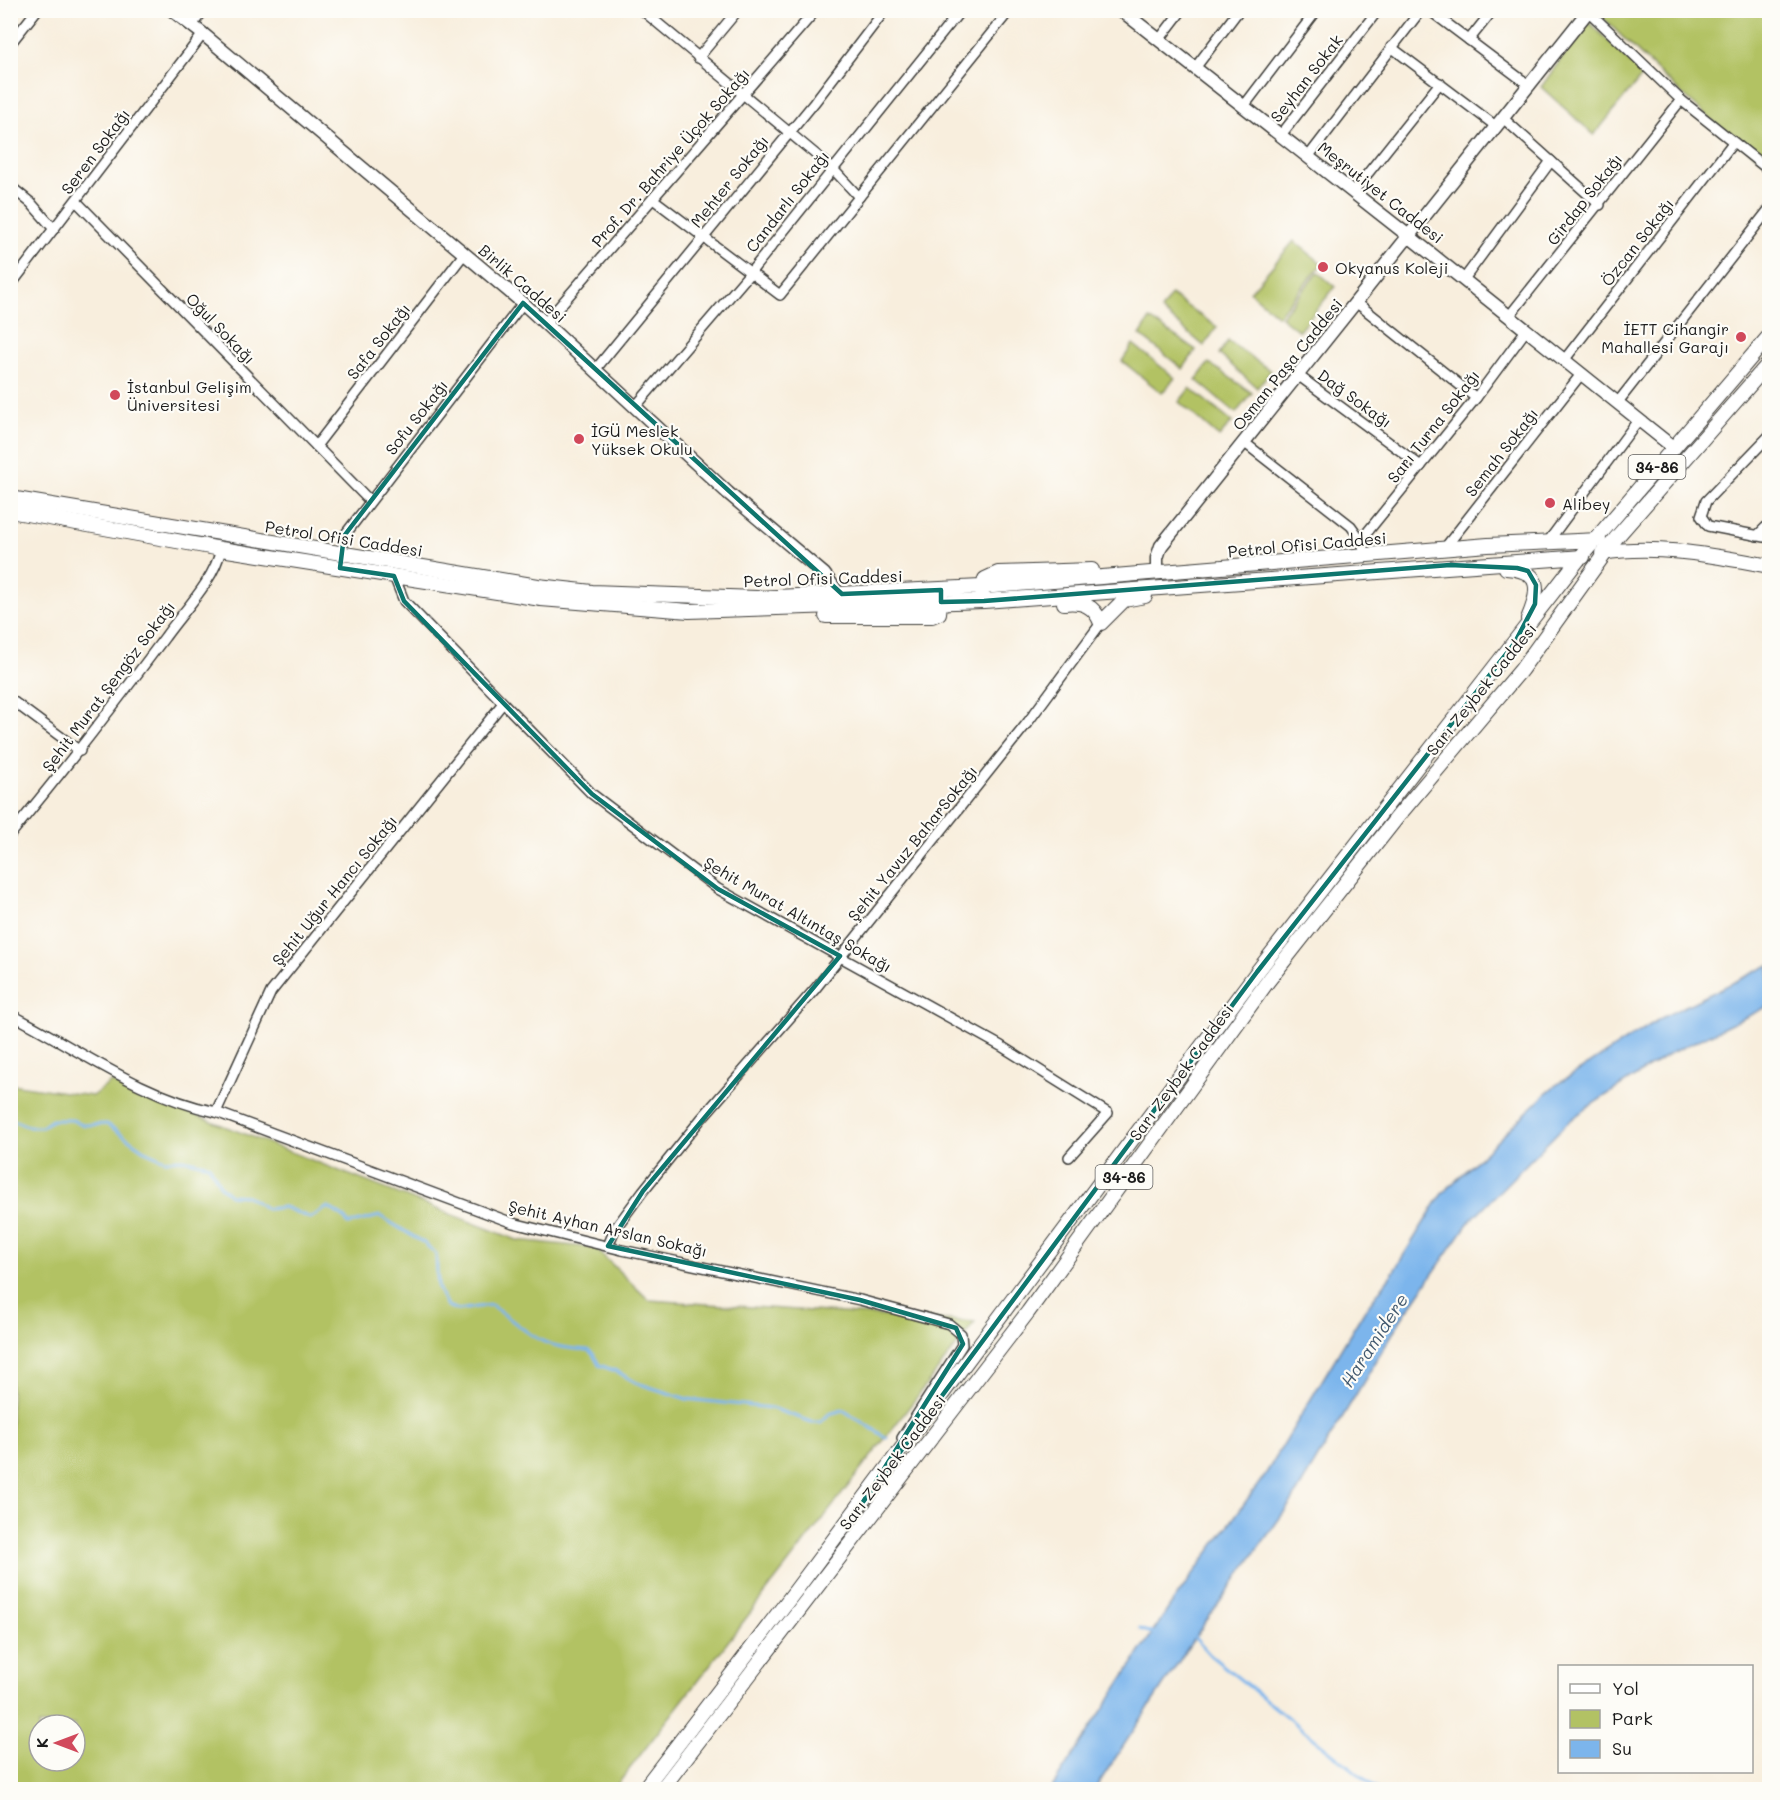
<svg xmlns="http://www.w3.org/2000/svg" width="1780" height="1800" viewBox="0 0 1780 1800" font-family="Mali,sans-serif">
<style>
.green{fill:#b2c264;stroke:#676f40;stroke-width:1.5;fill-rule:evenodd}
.water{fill:#7cb5ec;stroke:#4c6884;stroke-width:1.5}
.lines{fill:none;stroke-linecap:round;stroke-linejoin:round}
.stream{stroke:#7cb5ec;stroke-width:3}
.street-casing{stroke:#3d3c39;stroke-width:12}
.secondary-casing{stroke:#3d3c39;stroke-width:15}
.primary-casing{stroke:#3d3c39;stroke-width:16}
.street{stroke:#fff;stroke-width:9}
.secondary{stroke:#fff;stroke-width:12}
.primary{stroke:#fff;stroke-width:14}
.marked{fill:none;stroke:#0f766e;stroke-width:4.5;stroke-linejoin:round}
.poi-dot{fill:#d1495b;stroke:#fdfcf7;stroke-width:2}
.labels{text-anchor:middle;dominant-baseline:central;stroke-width:4.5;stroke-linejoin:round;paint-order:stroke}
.shield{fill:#fdfcf7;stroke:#605f5e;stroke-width:1.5}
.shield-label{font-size:15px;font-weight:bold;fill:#1c1c1c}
.street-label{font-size:16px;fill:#1c1c1c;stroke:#fdfcf7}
.poi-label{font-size:16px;fill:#1c1c1c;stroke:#fdfcf7;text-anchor:start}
.water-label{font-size:18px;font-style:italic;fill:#42596f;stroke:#fdfcf7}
</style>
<rect width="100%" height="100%" fill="#fdfcf7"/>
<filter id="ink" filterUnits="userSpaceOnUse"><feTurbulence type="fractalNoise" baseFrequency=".0167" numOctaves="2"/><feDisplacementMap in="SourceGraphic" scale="12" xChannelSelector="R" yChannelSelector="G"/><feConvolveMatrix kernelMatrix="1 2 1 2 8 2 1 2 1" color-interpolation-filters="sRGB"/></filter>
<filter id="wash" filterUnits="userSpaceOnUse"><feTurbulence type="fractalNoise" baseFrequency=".008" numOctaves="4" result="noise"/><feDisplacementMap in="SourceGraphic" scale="24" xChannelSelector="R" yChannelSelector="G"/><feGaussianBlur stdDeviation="1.35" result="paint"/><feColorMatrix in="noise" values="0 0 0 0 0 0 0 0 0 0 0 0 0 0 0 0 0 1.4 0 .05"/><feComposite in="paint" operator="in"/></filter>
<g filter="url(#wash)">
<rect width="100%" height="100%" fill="#f8eedd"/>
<g class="green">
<path d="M1598 10 1769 11V164C1707 122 1651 65 1597 12Z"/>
<path d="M1588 21 1643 75 1594 135 1541 87Z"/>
<path d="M1294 241 1322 264 1278 316 1250 292Z"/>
<path d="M1318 272 1335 287 1299 331 1281 317Z"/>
<path d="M1171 295 1217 327 1204 346 1161 310Z"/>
<path d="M1150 319 1196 350 1183 369 1140 335Z"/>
<path d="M1228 341 1271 371 1257 388 1219 354Z"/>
<path d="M1133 344 1175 378 1162 393 1122 361Z"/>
<path d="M1209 363 1252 393 1236 413 1196 380Z"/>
<path d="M1190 388 1232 422 1219 437 1179 402Z"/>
<path d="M111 1082 517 1240 595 1248 649 1300 975 1322 614 1789 11 1790V1084L92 1096ZM39 1725H75V1761H39Z"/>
</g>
<path class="water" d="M1769 965V1006L1671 1053 1585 1109 1566 1124 1469 1222 1402 1318 1292 1501 1197 1634 1095 1789H1051L1170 1606 1265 1475 1364 1311 1392 1274 1441 1195 1553 1087 1661 1018Z"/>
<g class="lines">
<g class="stream">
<path d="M10 1119 30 1127H42L52 1120H72L85 1125 107 1124 147 1152 165 1160 183 1159 209 1165 221 1187 230 1195 247 1196 267 1209 284 1207 310 1218 328 1207 345 1218 348 1224 380 1216 424 1243 436 1254 438 1288 447 1306 458 1310 491 1305C533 1334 532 1346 588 1350L593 1354 599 1365 616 1371 637 1383 687 1399 771 1408 812 1422H821L829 1414 843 1410 887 1438"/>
<path d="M1140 1629 1155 1634"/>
<path d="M1193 1636 1210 1655 1378 1790"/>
</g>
</g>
</g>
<g filter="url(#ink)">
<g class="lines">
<defs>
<g id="street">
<path d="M642 10 832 168 859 197"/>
<path d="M1429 10 1530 86"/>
<path d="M1588 11 1681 100 1770 171"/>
<path d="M192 25 204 10"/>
<path d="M1159 40 1182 10"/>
<path d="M1469 40 1493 10"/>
<path d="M10 44 37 10"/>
<path d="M1391 47 1497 127"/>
<path d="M698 58 738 10"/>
<path d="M1195 68 1239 10"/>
<path d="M1244 106 1317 10"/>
<path d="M1504 119 1600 205"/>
<path d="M1281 135 1378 10"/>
<path d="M1308 157 1421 10"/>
<path d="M10 186 31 203 54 229"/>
<path d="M1353 192 1440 83"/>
<path d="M653 199 780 295 1010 10"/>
<path d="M76 201 370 501"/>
<path d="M1464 279 1551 161"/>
<path d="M10 286 203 34"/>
<path d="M1357 303 1476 398"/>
<path d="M1510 315 1681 100"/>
<path d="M545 323 816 10"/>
<path d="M1565 359 1732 144"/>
<path d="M595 370 814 103 885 10"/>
<path d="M1299 376 1421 466"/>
<path d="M1618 402 1770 208"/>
<path d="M635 407 750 273 961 10"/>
<path d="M1770 435 1706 501 1701 516 1708 526 1770 538"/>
<path d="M1245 443 1351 526 1361 540 1366 555"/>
<path d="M316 446 464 254"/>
<path d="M1757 536 1770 523"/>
<path d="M1361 540 1476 398 1527 329"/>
<path d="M1547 543 1639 419"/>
<path d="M1444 549 1582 373"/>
<path d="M342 554 344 536 523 303"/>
<path d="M394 576 404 601 592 794 718 889 1001 1046 1108 1113 1069 1157"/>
<path d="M10 699 80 751"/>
<path d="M10 835C64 770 115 704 165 637 184 610 214 581 221 549"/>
<path d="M10 1014C77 1048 142 1097 216 1112L513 1223 622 1250 860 1300 949 1324 961 1334 962 1345 902 1438"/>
<path d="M216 1112 271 992 503 703"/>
<path d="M608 1246 615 1229 643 1191 701 1119 815 989 1028 722 1101 623"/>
</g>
<g id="secondary">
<path d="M172 10 203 34 523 303 728 493 824 574 839 594"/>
<path d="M1121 10 1410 237 1674 448"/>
<path d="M1157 572V558L1161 546 1589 10"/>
</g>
<g id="primary">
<path d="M10 498 538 586 592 592 756 598 981 587 1488 545 1599 540"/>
<path d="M10 511 221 549 541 599 689 611 984 601 1583 557"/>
<path d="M1602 553C1659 544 1714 556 1770 566"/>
<path d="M1506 568C1543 570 1540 591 1528 619"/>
<path d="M982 592 985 579 998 573 1092 570"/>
<path d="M1064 603C1082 601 1094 605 1101 623L1124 600 1145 596"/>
<path d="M826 616H932L939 613 941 596"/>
<path d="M643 1790 796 1590 1257 972 1578 560 1770 335"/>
<path d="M661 1790 1028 1312 1268 981 1399 815 1521 670 1616 538 1770 362"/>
</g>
</defs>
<use href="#street" class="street-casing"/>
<use href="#secondary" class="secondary-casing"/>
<use href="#primary" class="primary-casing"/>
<use href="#street" class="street"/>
<use href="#secondary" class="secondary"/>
<use href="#primary" class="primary"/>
</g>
</g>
<path class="marked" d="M523 303 842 594 941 590V602L984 601 1450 565 1517 568 1528 571 1536 585 1535 604 1514 644 1257 972 863 1502 963 1344 956 1328 860 1300 608 1246 643 1191 840 956 718 889 592 794 404 601 394 576 340 568 344 536Z"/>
<g class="poi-dot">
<circle cx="1323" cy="267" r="6"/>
<circle cx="1741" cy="337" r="6"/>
<circle cx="115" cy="395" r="6"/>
<circle cx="579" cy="439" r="6"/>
<circle cx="1550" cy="503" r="6"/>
</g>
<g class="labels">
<g class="shield">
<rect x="1628.5" y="455" width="57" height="24" rx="4.5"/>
<rect x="1095.5" y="1165" width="57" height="24" rx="4.5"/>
</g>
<g class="shield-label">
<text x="1657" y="467">34-86</text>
<text x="1124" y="1177">34-86</text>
</g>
<g class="street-label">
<text transform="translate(1306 78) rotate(-52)">Seyhan Sokak</text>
<text transform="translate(95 151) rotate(-53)">Seren Sokağı</text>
<text transform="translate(670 157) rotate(-49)">Prof. Dr. Bahriye Üçok Sokağı</text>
<text transform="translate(729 181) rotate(-51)">Mehter Sokağı</text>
<text transform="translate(1381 192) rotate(38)">Meşrutiyet Caddesi</text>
<text transform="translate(1584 199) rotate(-52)">Girdap Sokağı</text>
<text transform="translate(787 201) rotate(-52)">Candarlı Sokağı</text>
<text transform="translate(1637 242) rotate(-52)">Özcan Sokağı</text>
<text transform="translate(523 283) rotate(41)">Birlik Caddesi</text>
<text transform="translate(221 328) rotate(46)">Oğul Sokağı</text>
<text transform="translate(378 341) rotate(-52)">Safa Sokağı</text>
<text transform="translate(1287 364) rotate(-51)">Osman Paşa Caddesi</text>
<text transform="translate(1355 398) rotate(36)">Dağ Sokağı</text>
<text transform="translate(416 417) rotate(-52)">Sofu Sokağı</text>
<text transform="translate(1433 426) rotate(-52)">Sarı Turna Sokağı</text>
<text transform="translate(1501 452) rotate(-52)">Semah Sokağı</text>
<text transform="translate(344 538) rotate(9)">Petrol Ofisi Caddesi</text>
<text transform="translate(1307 544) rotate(-5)">Petrol Ofisi Caddesi</text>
<text transform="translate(823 578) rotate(-2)">Petrol Ofisi Caddesi</text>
<text transform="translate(108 686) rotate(-53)">Şehit Murat Şengöz Sokağı</text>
<text transform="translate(1481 689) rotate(-51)">Sarı Zeybek Caddesi</text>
<text transform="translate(912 843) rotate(-51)">Şehit Yavuz BaharSokağı</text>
<text transform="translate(334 890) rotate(-51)">Şehit Uğur Hancı Sokağı</text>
<text transform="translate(798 914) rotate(30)">Şehit Murat Altıntaş Sokağı</text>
<text transform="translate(1181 1072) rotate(-54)">Sarı Zeybek Caddesi</text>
<text transform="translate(608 1228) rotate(13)">Şehit Ayhan Arslan Sokağı</text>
<text transform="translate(892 1462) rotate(-53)">Sarı Zeybek Caddesi</text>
</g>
<g class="poi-label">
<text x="1335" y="267">Okyanus Koleji</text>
<text x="1729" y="328" text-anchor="end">İETT Cihangir<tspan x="1729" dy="18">Mahallesi Garajı</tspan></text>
<text x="127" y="386">İstanbul Gelişim<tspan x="127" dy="18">Üniversitesi</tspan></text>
<text x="591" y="430">İGÜ Meslek<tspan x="591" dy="18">Yüksek Okulu</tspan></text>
<text x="1562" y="503">Alibey</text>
</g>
<g class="water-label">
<text transform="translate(1374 1340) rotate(-57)">Haramidere</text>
</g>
</g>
<rect width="1780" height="1800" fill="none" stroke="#fdfcf7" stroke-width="36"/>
<rect x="1558" y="1665" width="195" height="108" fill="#fdfcf7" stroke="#a3a29f" stroke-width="1.5"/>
<rect x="1570" y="1684" width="30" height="9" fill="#ffffff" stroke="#a3a29f" stroke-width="1.5"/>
<text x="1612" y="1695" font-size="18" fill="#1c1c1c">Yol</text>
<rect x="1570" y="1710" width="30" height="18" fill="#b2c264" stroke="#a3a29f" stroke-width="1.5"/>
<text x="1612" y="1725" font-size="18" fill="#1c1c1c">Park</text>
<rect x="1570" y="1740" width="30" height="18" fill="#7cb5ec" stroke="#a3a29f" stroke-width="1.5"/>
<text x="1612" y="1755" font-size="18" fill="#1c1c1c">Su</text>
<g transform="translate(57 1743) rotate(270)"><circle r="28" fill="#fdfcf7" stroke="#a3a29f" stroke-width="1.5"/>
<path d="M0-4.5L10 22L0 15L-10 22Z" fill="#d1495b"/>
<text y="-9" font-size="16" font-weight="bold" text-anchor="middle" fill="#1c1c1c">K</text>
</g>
</svg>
